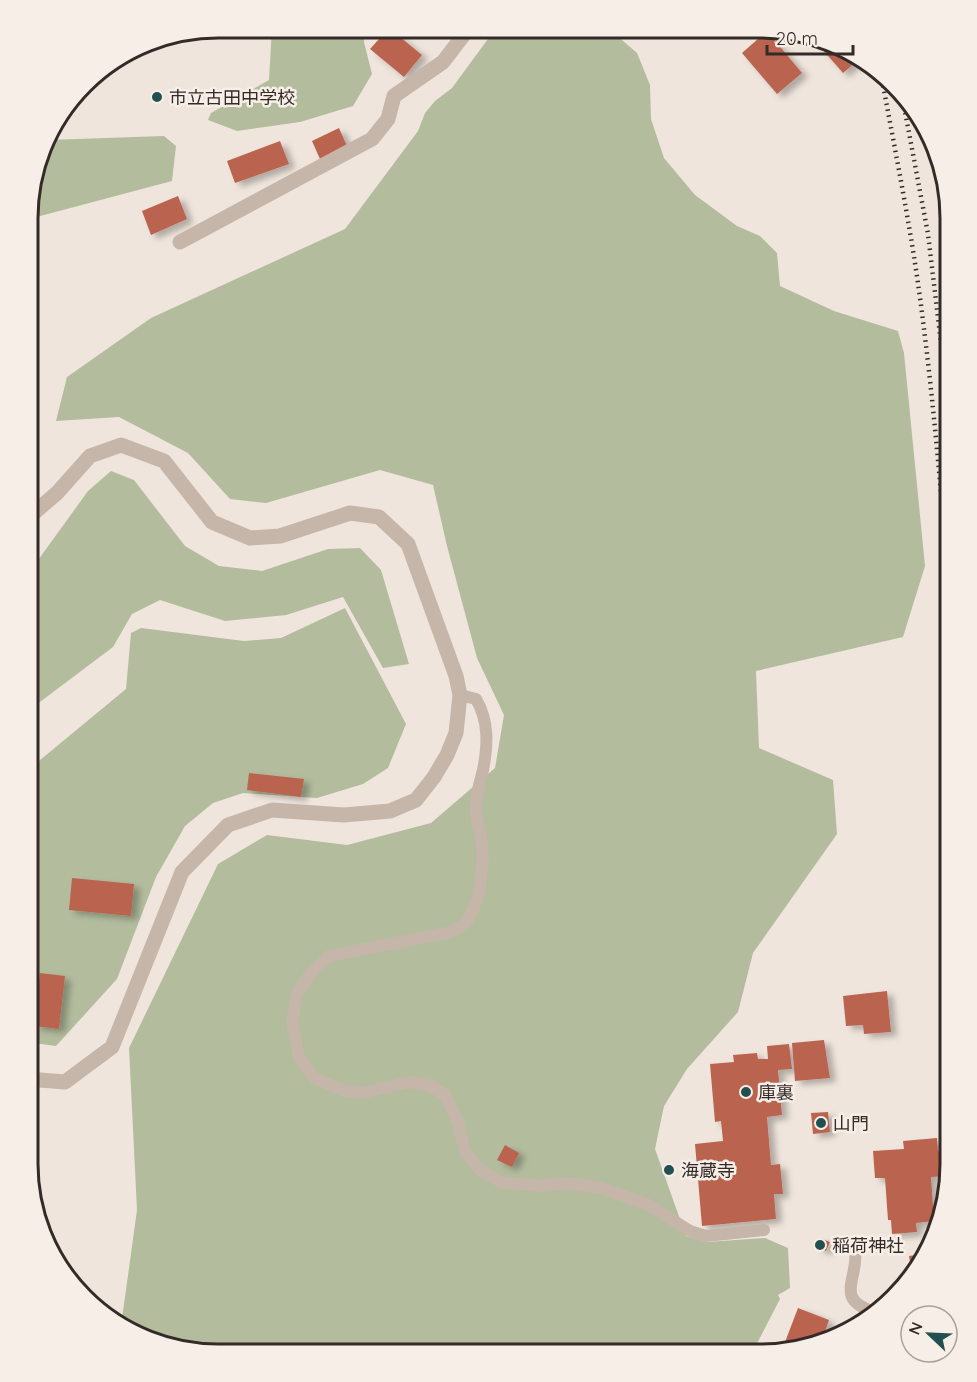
<svg xmlns="http://www.w3.org/2000/svg" width="977" height="1382" viewBox="0 0 977 1382" font-family="Quicksand,'Noto Sans JP',sans-serif">
<style>
.green{fill:#b3bd9d}
.building{fill:#ba644f;filter:url(#shadow)}
.lines{fill:none;stroke-linecap:round;stroke-linejoin:round}
.service{stroke:#c6b5a9;stroke-width:12}
.minor{stroke:#c6b5a9;stroke-width:15}
.rail{stroke:#342b28;stroke-width:4.5;stroke-dasharray:1.5 4.5;stroke-linecap:butt}
.poi-dot{fill:#225051;stroke:#f7efe7;stroke-width:2}
.labels{text-anchor:middle;dominant-baseline:central;stroke-width:5;stroke-linejoin:round;paint-order:stroke}
.poi-label{font-size:18px;fill:#342b28;stroke:#f7efe7;text-anchor:start}
.rim{fill:none;stroke:#342b28;stroke-width:3}
</style>
<defs>
<filter id="shadow"><feDropShadow dx="6" dy="4" stdDeviation="3" flood-color="#0004"/></filter>
</defs>
<rect width="100%" height="100%" fill="#efe5dc"/>
<g class="green">
<path d="M272 27H365L364 42 372 74 353 106 300 122 237 131 208 120 211 113 269 80Z"/>
<path d="M496 28H608L637 53 650 85 651 119 664 158 695 195 737 226 760 236 777 253 780 286 834 311 898 331 904 353 925 566 903 637 756 671 759 748 833 780 837 834 753 953 738 1012 687 1069 664 1106 655 1149 686 1236 707 1242 765 1238 788 1248 790 1288 778 1295 780 1299 751 1355 193 1353 121 1326 137 1210 129 1048 218 864 267 835 347 845 431 823 495 768 504 715 477 658 447 546 433 485 380 470 266 503 230 499 188 453 119 417 56 421 67 377 151 318 345 229 418 131 425 113 435 101 452 88Z"/>
<path d="M164 136 176 146 172 181 29 219V193L47 140Z"/>
<path d="M111 471 134 480 185 546 219 566 262 571 328 549 360 548 381 570 409 664 383 668 343 597 286 615 225 621 160 600 132 614 113 647 28 711V574L88 491Z"/>
<path d="M345 608 406 724 388 768 363 784 317 798 243 793 213 803 185 826 156 877 117 979 56 1046 27 1042 28 770 126 689 131 633 141 628 244 641 281 638Z"/>
</g>
<g class="building">
<path d="M389 28 422 55 404 77 370 49Z"/>
<path d="M767 31 802 73 777 94 742 53Z"/>
<path d="M815 41 850 56 856 62 843 73Z"/>
<path d="M339 128 347 146 320 159 312 141Z"/>
<path d="M280 141 289 164 235 183 227 161Z"/>
<path d="M178 196 187 219 151 235 142 211Z"/>
<path d="M249 773 304 779 301 797 247 790Z"/>
<path d="M72 878 134 884 131 916 69 910Z"/>
<path d="M40 973 65 976 59 1029 34 1026Z"/>
<path d="M887 991 891 1032 864 1034 863 1025 846 1026 843 996Z"/>
<path d="M824 1040 830 1078 795 1081 792 1043Z"/>
<path d="M789 1044 792 1069 778 1070 782 1115 767 1117 771 1165 780 1164 783 1194H774L776 1219 702 1226 695 1144 723 1141 721 1121 715 1122 710 1064 734 1062 733 1055 757 1053 758 1059H768L767 1046Z"/>
<path d="M828 1112 830 1132 813 1134 811 1113Z"/>
<path d="M937 1138 938 1151 944 1150 946 1176 931 1177 934 1221 916 1223 917 1232 892 1234 891 1220H888L885 1178H875L873 1151 904 1149 903 1141Z"/>
<path d="M505 1145 519 1153 512 1167 497 1160Z"/>
<path d="M820 1238 830 1242 826 1251 816 1247Z"/>
<path d="M923 1254 918 1270 912 1275 909 1256Z"/>
<path d="M798 1308 829 1320 822 1340 782 1350Z"/>
</g>
<g class="lines">
<g class="service">
<path d="M460 695 476 699C489 721 488 745 483 770 480 782 476 793 476 806 475 817 479 827 481 837 485 860 481 915 459 928 456 930 450 932 446 933L329 956 311 973 297 993 292 1023 299 1057 314 1078 342 1090 362 1093 409 1082 431 1086 445 1095 458 1122 465 1152 480 1170 501 1182 541 1186 567 1183 601 1188 649 1205 690 1231 706 1236 764 1230"/>
<path d="M855 1251C859 1277 834 1299 872 1311"/>
</g>
<g class="minor">
<path d="M180 242 372 139 388 119 394 96 443 62 469 28"/>
<path d="M27 1079 65 1082 112 1047 182 872 228 825 272 810 344 815 390 811 416 800 434 777 447 755 456 733 460 695 456 676 408 544 379 517 350 513 280 536 250 538 212 522 164 461 121 445 90 456 57 493 28 518"/>
</g>
<g class="rail">
<path d="M881 74C896 156 913 238 923 321 935 416 943 512 950 607"/>
<path d="M903 101 928 234 950 418"/>
</g>
</g>
<g class="poi-dot">
<circle cx="157" cy="97" r="6"/>
<circle cx="746" cy="1092" r="6"/>
<circle cx="821" cy="1123" r="6"/>
<circle cx="669" cy="1170" r="6"/>
<circle cx="820" cy="1245" r="6"/>
</g>
<g class="labels">
<g class="poi-label">
<text x="169" y="97">市立古田中学校</text>
<text x="758" y="1092">庫裏</text>
<text x="833" y="1123">山門</text>
<text x="681" y="1170">海蔵寺</text>
<text x="832" y="1245">稲荷神社</text>
</g>
</g>
<path d="M0 0H977V1382H0ZM218 38H760A180 180 0 0 1 940 218V1164A180 180 0 0 1 760 1344H218A180 180 0 0 1 38 1164V218A180 180 0 0 1 218 38Z" fill="#f7efe7" fill-rule="evenodd"/>
<path class="rim" d="M218 38H760A180 180 0 0 1 940 218V1164A180 180 0 0 1 760 1344H218A180 180 0 0 1 38 1164V218A180 180 0 0 1 218 38Z"/>
<g transform="translate(929 1334) rotate(293)"><circle r="28" fill="#f7efe7" stroke="#a9a19b" stroke-width="1.5"/>
<path d="M0-4.5L10 22L0 15L-10 22Z" fill="#225051"/>
<text y="-9" font-size="16" font-weight="bold" text-anchor="middle" fill="#342b28">N</text>
</g>
<path d="M767 45v9h86v-9" fill="none" stroke="#342b28" stroke-width="3"/>
<text x="776" y="45" font-size="18" fill="#342b28" stroke="#f7efe7" stroke-width="4.5" paint-order="stroke">20 m</text>
</svg>
